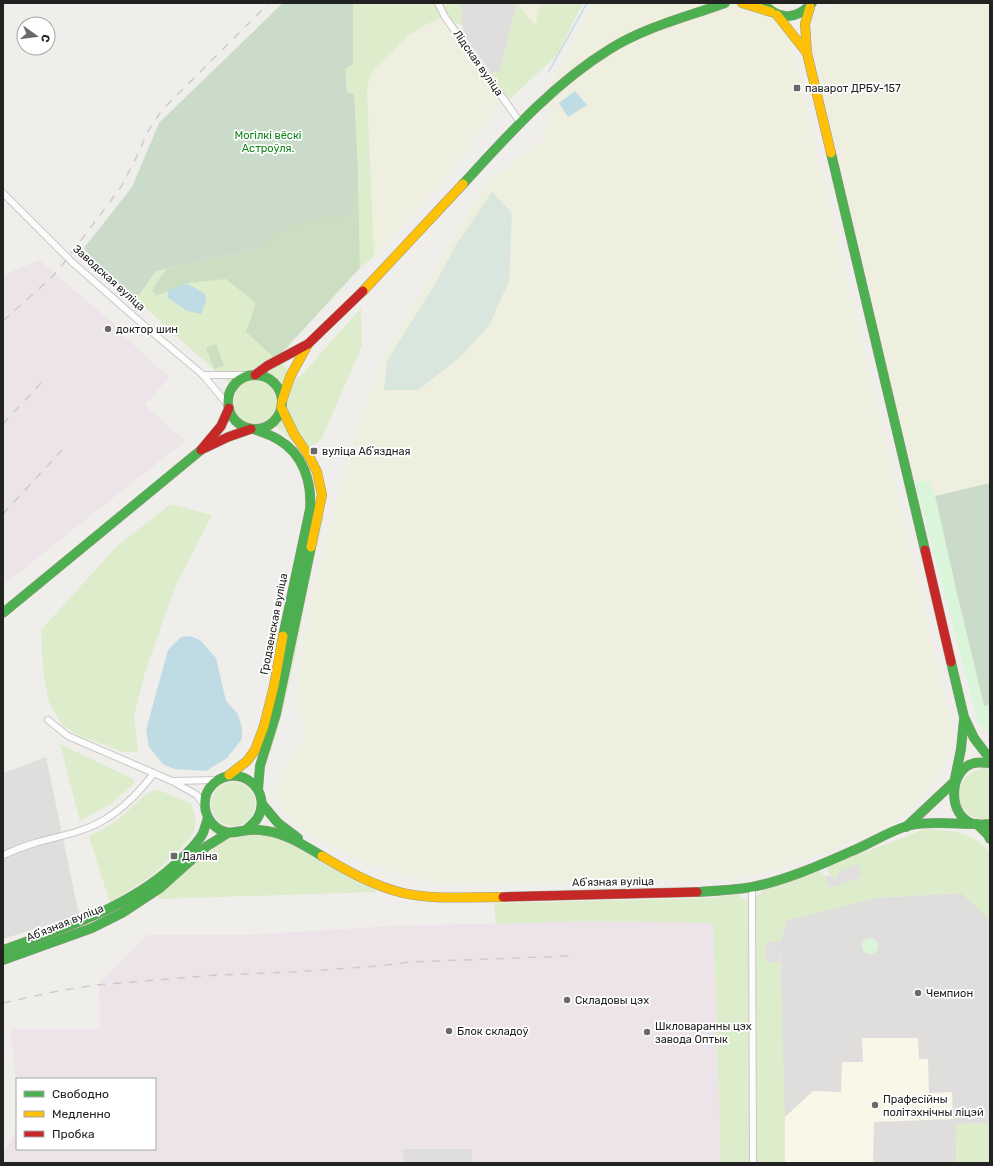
<svg xmlns="http://www.w3.org/2000/svg" width="993" height="1166" viewBox="0 0 993 1166" font-family="Rubik,sans-serif">
<style>
.residential{fill:#dfdedc}
.industrial{fill:#ede4e9}
.education{fill:#f8f7e8}
.farmland{fill:#efefdf}
.grass{fill:#ddeccb}
.forest{fill:#cbdec1}
.wetland{fill:#d9e6de}
.cemetery{fill:#cadbca}
.park{fill:#daf5da}
.parking{fill:#e0dfde}
.water{fill:#bfdbe3}
.lines{fill:none;stroke-linecap:round;stroke-linejoin:round}
.stream{stroke:#bfdbe3;stroke-width:1.5}
.street-casing{stroke:#c9c8c7;stroke-width:8}
.fast-casing{stroke:#999a82;stroke-width:10}
.slow-casing{stroke:#999a82;stroke-width:10}
.jam-casing{stroke:#999a82;stroke-width:10}
.street{stroke:#fdfcfc;stroke-width:6}
.fast{stroke:#4caf50;stroke-width:9}
.slow{stroke:#ffc107;stroke-width:9}
.jam{stroke:#c62828;stroke-width:9}
.rail{stroke:#ccc;stroke-width:1.5;stroke-dasharray:8 8;stroke-linecap:butt}
.poi-dot{fill:#6a6968;stroke:#fff;stroke-width:1.5}
.labels{text-anchor:middle;dominant-baseline:central;stroke-width:3.5;stroke-linejoin:round;paint-order:stroke}
.street-label{font-size:11px;fill:#222;stroke:#fff}
.poi-label{font-size:11px;fill:#222;stroke:#fff;text-anchor:start}
.park-label{font-size:11px;fill:#0c8416;stroke:#fff}
</style>
<rect width="100%" height="100%" fill="#f0eeeb"/>
<g class="residential">
<path d="M461 3H517L500 72 491 73 466 38 462 25Z"/>
<path d="M46 757 79 915 3 939V773Z"/>
<path d="M962 893 990 920V1123L957 1124 956 1163H785L780 941 787 920 875 898Z"/>
<rect x="403" y="1149" width="69" height="14"/>
</g>
<g class="industrial">
<path d="M39 260 115 325 123 335 169 377 145 405 185 441 3 585V275Z"/>
<path d="M590 921 713 923 721 1163H472V1149H403V1163H3V1153L16 1131 17 1149H155V1079H17V1087L10 1029H100L99 983 147 935H247L393 926Z"/>
</g>
<path class="education" d="M862 1038H918L919 1059H928L929 1093 952 1092 953 1119 874 1122 873 1163H768L767 1118 785 1117 813 1091 841 1092 842 1062H863Z"/>
<g class="farmland">
<path d="M518 3H541L535 26Z"/>
<path d="M593 3H782L953 733 947 757 931 784 914 806 893 824 823 853 772 870 727 880 439 883 388 870 336 848 304 829 281 809 276 787 304 737 297 680 311 601 333 513 357 429 386 352 485 185 542 141 552 114 543 98Z"/>
<path d="M846 3H990V483L935 496 930 482 915 481 808 30 814 16 820 10Z"/>
<path d="M442 18 500 100 449 175 374 256 367 91 369 80 374 69 409 35 423 26Z"/>
</g>
<g class="grass">
<path d="M353 3H461L462 25 442 18 423 26 409 35 374 69 369 80 367 91 374 256 360 268 358 178 345 69 353 64Z"/>
<path d="M517 3 535 25 541 3H583L557 55 509 100 491 73 500 71Z"/>
<path d="M166 269 152 290 156 296 169 290 167 297 205 294 187 283 226 278 256 303 276 359 299 378 361 308 362 346 322 438C307 452 300 449 287 436 281 431 274 425 268 419 247 433 226 413 237 391L136 299 156 271Z"/>
<path d="M171 504 212 515 176 585 146 669 134 715 138 752H123L78 735 61 724 49 702 43 671 41 630 118 545Z"/>
<path d="M322 515 324 517C304 594 296 675 271 751L269 753Z"/>
<path d="M60 744 133 779 134 784 109 805 80 821Z"/>
<path d="M982 768 990 769V818C962 827 941 781 982 768Z"/>
<circle cx="233" cy="804" r="22"/>
<path d="M154 790H159L190 803C193 807 194 811 195 815 198 835 187 841 175 854L173 853 169 857 170 859 152 875 110 903 89 836C100 831 111 825 121 817 131 809 143 794 154 790Z"/>
<path d="M925 829C950 830 973 832 990 852V924V920L961 893 875 898 787 920 780 941 766 942V963L780 962 785 1117V1163H721L713 923 590 921 496 924 494 903 715 898 737 894 745 900 757 896 763 890 781 885 819 871 825 876 830 888 862 877 839 875 837 878 834 879 831 878 826 867Z"/>
<path d="M264 832 284 840 353 880 377 891 375 892 160 899 157 895 192 866 210 847 222 839Z"/>
<path d="M990 1123V1163H956L957 1124Z"/>
</g>
<g class="forest">
<path d="M283 3H353V64L345 69 347 92 354 95 358 178 360 268 276 359 246 332 256 303 226 279 187 283 156 296 152 290 166 269 261 248 173 155 159 123Z"/>
<path d="M216 344 224 366 214 369 206 348Z"/>
</g>
<path class="wetland" d="M492 192 512 213 509 281 489 326 460 357 418 390H384L387 361 435 284 456 245Z"/>
<g class="cemetery">
<path d="M283 3H353V64L345 69 347 92 354 95 358 178 350 214 310 220 276 233 261 248 156 271 136 299 104 272 84 248 132 187 159 123Z"/>
<path d="M990 483V705L984 706 957 594 935 496Z"/>
</g>
<g class="park">
<path d="M915 481 930 482 935 496 957 594 984 706 990 705V733L978 722Z"/>
<circle cx="870" cy="946" r="8"/>
</g>
<g class="parking">
<path d="M858 864 862 877 830 888 825 876 829 875 831 878 834 879 837 878 839 872Z"/>
<path d="M780 941V962L766 963V942Z"/>
</g>
<g class="water">
<path d="M575 91 587 105 568 117 559 103Z"/>
<path d="M187 283 205 294 206 301 201 314 187 311 167 297 169 290Z"/>
<path d="M190 636 200 640 216 658 226 701 238 714 242 728V739L227 758 206 771 174 769 163 764 149 747 146 730 168 650 181 637Z"/>
</g>
<g class="lines">
<path class="stream" d="M549 71 587 3"/>
<defs>
<g id="street">
<path d="M438 3 445 17 520 122"/>
<path d="M3 193 72 262 139 321 203 375 228 405"/>
<path d="M203 375H250"/>
<path d="M48 720 68 736 172 781 197 795 204 805"/>
<path d="M173 781 217 780"/>
<path d="M3 855C13 851 24 846 35 843 59 836 86 832 107 818 125 807 141 790 154 773"/>
<path d="M752 886 753 1163"/>
</g>
<g id="fast">
<path d="M763 3C778 21 797 20 812 3"/>
<path d="M831 153 925 550"/>
<path d="M463 184C508 135 553 84 610 49 645 27 687 17 725 3"/>
<circle cx="255" cy="402" r="27"/>
<path d="M253 429C262 432 271 435 279 440 303 454 312 482 310 509L283 636"/>
<path d="M3 613 201 450"/>
<path d="M951 662 964 717 974 738 990 759"/>
<path d="M990 763C985 763 979 762 974 763 948 770 947 817 974 824 979 825 985 824 990 824"/>
<path d="M955 778 961 749 964 719"/>
<path d="M258 790 260 766 276 714 311 547"/>
<path d="M262 804 278 823 298 838"/>
<path d="M977 824 988 835 990 839"/>
<path d="M906 827 955 781"/>
<path d="M246 830C249 827 254 823 257 819 274 791 240 762 214 783 209 788 205 794 205 801 204 812 209 822 217 828 228 836 237 831 249 830 255 829 261 830 267 831 287 834 305 846 322 856"/>
<path d="M697 892C715 891 734 890 752 887 787 880 820 865 852 851 872 843 890 830 911 825 932 821 954 824 975 824"/>
<path d="M3 950C66 927 133 907 182 858 190 850 198 843 203 833 205 828 206 823 208 818"/>
<path d="M3 960 92 928 122 913 160 888 207 846 228 833"/>
</g>
<g id="slow">
<path d="M742 3 771 12"/>
<path d="M810 7 805 24 807 53 831 153"/>
<path d="M777 15 807 53"/>
<path d="M363 291 463 184"/>
<path d="M282 401 290 377 308 344"/>
<path d="M281 407 294 434 309 456 317 472 322 495 311 547"/>
<path d="M229 775 247 761 255 750 264 726 274 686 283 636"/>
<path d="M322 856C347 871 374 886 403 893 435 900 470 897 503 897"/>
</g>
<g id="jam">
<path d="M255 375 267 366 308 344 363 291"/>
<path d="M205 448 228 437 251 429"/>
<path d="M201 450 221 426 229 408"/>
<path d="M925 550 951 662"/>
<path d="M503 897 697 892"/>
</g>
</defs>
<use href="#street" class="street-casing"/>
<use href="#fast" class="fast-casing"/>
<use href="#slow" class="slow-casing"/>
<use href="#jam" class="jam-casing"/>
<use href="#street" class="street"/>
<use href="#fast" class="fast"/>
<use href="#slow" class="slow"/>
<use href="#jam" class="jam"/>
<g class="rail">
<path d="M3 321 53 276 64 263 121 187 139 152 147 133 162 110 269 3"/>
<path d="M3 424 41 383"/>
<path d="M3 514 62 450"/>
<path d="M3 1003 58 991 96 985 217 975 294 972 379 966 410 962 570 956"/>
</g>
</g>
<g class="poi-dot">
<rect x="793" y="84" width="8" height="8" rx="2"/>
<circle cx="108" cy="329" r="4"/>
<rect x="310" y="447" width="8" height="8" rx="2"/>
<rect x="170" y="852" width="8" height="8" rx="2"/>
<circle cx="918" cy="993" r="4"/>
<circle cx="567" cy="1000" r="4"/>
<circle cx="449" cy="1031" r="4"/>
<circle cx="647" cy="1032" r="4"/>
<circle cx="875" cy="1105" r="4"/>
</g>
<g class="labels">
<g class="street-label">
<text transform="translate(478 63) rotate(55)">Лідская вуліца</text>
<text transform="translate(109 278) rotate(42)">Заводская вуліца</text>
<text transform="translate(274 624) rotate(-79)">Гродзенская вуліца</text>
<text transform="translate(613 882) rotate(-1)">Абʼязная вуліца</text>
<text transform="translate(65 923) rotate(-22)">Абʼязная вуліца</text>
</g>
<g class="poi-label">
<text x="805" y="88">паварот ДРБУ-157</text>
<text x="116" y="329">доктор шин</text>
<text x="322" y="451">вуліца Абʼяздная</text>
<text x="182" y="856">Даліна</text>
<text x="926" y="993">Чемпион</text>
<text x="575" y="1000">Складовы цэх</text>
<text x="655" y="1026">Шкловаранны цэх<tspan x="655" dy="13">завода Оптык</tspan></text>
<text x="457" y="1031">Блок складоў</text>
<text x="883" y="1099">Прафесійны<tspan x="883" dy="13">політэхнічны ліцэй</tspan></text>
</g>
<g class="park-label">
<text x="268" y="135">Могілкі вёскі<tspan x="268" dy="13">Астроўля.</tspan></text>
</g>
</g>
<rect width="993" height="1166" fill="none" stroke="#222222" stroke-width="8"/>
<rect x="16" y="1078" width="140" height="72" fill="#ffffff" stroke="#a7a7a7"/>
<rect x="24" y="1091" width="20" height="6" fill="#4caf50" stroke="#a7a7a7"/>
<text x="52" y="1098" font-size="12" fill="#222222">Свободно</text>
<rect x="24" y="1111" width="20" height="6" fill="#ffc107" stroke="#a7a7a7"/>
<text x="52" y="1118" font-size="12" fill="#222222">Медленно</text>
<rect x="24" y="1131" width="20" height="6" fill="#c62828" stroke="#a7a7a7"/>
<text x="52" y="1138" font-size="12" fill="#222222">Пробка</text>
<g transform="translate(36 36) rotate(104)"><circle r="19" fill="#ffffff" stroke="#a7a7a7"/>
<path d="M0-3L7 15L0 10L-7 15Z" fill="#6a6968"/>
<text y="-6" font-size="11" font-weight="bold" text-anchor="middle" fill="#222222">С</text>
</g>
</svg>
